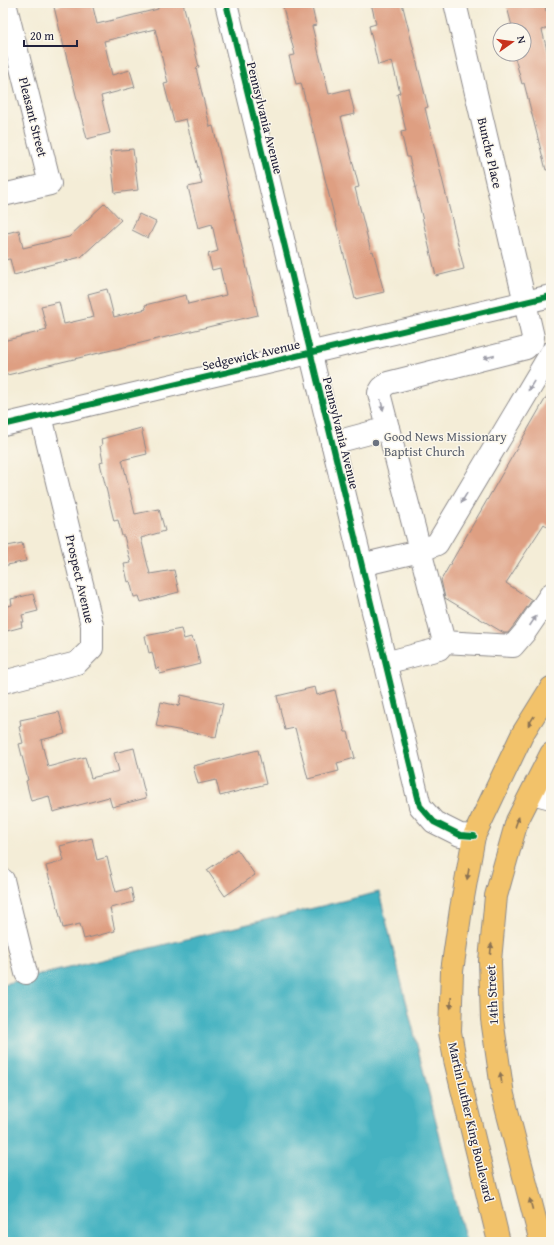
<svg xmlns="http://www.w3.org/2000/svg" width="554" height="1245" viewBox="0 0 554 1245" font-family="'Gentium Book Plus',serif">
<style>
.water{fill:#45b2c1;stroke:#346a7e}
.building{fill:#de9f82}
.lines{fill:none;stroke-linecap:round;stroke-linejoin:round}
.minor-casing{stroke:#8b8889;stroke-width:24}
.major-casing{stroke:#8b8889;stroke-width:24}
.minor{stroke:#fff;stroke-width:22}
.major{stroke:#f2c26a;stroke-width:22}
.cycleway-casing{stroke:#fbf7ec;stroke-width:8}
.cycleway{stroke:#00873e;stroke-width:6}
.oneway{fill:#9c9ca7}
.oneway2{fill:#8a7252}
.worship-dot{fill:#6b7280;stroke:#fbf7ec;stroke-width:1.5}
.labels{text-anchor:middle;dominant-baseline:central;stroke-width:3;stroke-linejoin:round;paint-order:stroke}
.street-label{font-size:13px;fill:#22223b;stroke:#fbf7ec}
.worship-label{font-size:13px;fill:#5b616d;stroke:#fbf7ec;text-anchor:start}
</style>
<rect width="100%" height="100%" fill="#fbf7ec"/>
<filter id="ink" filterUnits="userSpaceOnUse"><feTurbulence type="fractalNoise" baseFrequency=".025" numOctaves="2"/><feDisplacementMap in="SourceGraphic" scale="8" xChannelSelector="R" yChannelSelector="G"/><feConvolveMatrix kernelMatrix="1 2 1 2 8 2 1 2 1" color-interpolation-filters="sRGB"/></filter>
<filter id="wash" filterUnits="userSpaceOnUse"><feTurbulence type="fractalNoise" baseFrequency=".012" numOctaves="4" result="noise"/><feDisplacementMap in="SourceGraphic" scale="16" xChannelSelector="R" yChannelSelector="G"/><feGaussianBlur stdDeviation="0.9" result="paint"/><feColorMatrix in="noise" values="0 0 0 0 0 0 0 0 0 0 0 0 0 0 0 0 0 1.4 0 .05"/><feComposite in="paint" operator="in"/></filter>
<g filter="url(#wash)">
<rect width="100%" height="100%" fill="#f4edd7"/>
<path class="water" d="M379 892 466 1242H3V984Z"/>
<g id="blocks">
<g class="building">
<path d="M68 3H92L97 24 158 9 157 3H183L199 67 196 68 210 127 213 126 258 315 3 376V341L47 330 41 306 59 302 64 324 94 317 88 294 107 289 114 317 146 309 145 305 186 295 188 304 226 295 220 268 212 270 208 254 218 251 212 224 198 228 188 187 202 184 186 119 174 122 164 84 168 83 155 29 104 41 112 75 130 70 135 87 101 96 110 133 87 139 54 7Z"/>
<path d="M282 3H311L316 25 312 26 329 94 349 89 355 114 341 117 359 187 355 188 371 252 373 251 384 292 355 299 301 83 296 84 289 56 295 55Z"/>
<path d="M371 3H402L428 107 425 108 464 269 436 276 415 187H416L409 157H407L401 132 406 131 397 94 400 93 392 61 378 65 369 26 376 24Z"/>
<path d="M506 3H545L546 11 551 10V27L542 30 551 66V169L546 170 524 83 522 84 514 54H524V30H513Z"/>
<path d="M133 149 138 190 115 193 110 151Z"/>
<path d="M105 203 121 220 81 257 29 270V271L14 275 10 259 3 260V234L19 230 23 248 69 237Z"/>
<path d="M139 214 156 222 148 238 132 230Z"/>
<path d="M551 389V529L544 524 506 583 532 600 515 624 508 633H504L445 598 441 580Z"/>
<path d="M141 428 147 454 122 460 126 475 135 514 159 509 165 531 141 538 150 574 174 570 179 592 141 602 139 596 134 597 130 581 128 582 124 564 131 563 124 536H122L118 520 114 521 100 463 103 462 100 446 102 445 101 439Z"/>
<path d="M22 543 26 561 3 566V547Z"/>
<path d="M33 594 38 611 22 615 24 622H21L22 627 3 632V607L12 605 11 599Z"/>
<path d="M181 629 184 639 191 637 192 640H194L200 664 160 674 159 668 156 669 152 652 149 653 145 636Z"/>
<path d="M315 687 317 695 335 690 345 732H348L355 758 337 763 339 771 308 779 295 728 285 730 277 696Z"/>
<path d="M181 695 223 704 216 737 156 726 161 702 179 706Z"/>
<path d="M59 712 65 734 41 740 48 767 85 757 91 778 119 771 114 753 134 748 146 798 112 807 109 797 53 812 49 796 31 801 26 781 28 780 19 744 23 743 19 727 21 726 20 720Z"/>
<path d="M258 750 266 784 220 796 216 780 198 784 193 766Z"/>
<path d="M92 838 97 860 107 857 116 892 131 888 134 902 110 908 115 931 84 939 80 924 63 928 52 885H51L46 866 64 861 60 846Z"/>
<path d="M237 849 255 875 225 896 207 870Z"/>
</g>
</g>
</g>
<g filter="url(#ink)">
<use href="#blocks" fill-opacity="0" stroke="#8b8889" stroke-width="1"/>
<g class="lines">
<defs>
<g id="minor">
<path d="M226 3 420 806 434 822 460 835 474 836"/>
<path d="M3 195 50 184 5 3"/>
<path d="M3 425 551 296"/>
<path d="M388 428 379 393 382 388 388 383 526 348 532 342 533 337 455 3"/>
<path d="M332 443 388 428 444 642 439 649 385 663"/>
<path d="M361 565 420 551 437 544 551 353"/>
<path d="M444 642 513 646 525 632 551 594"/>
<path d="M3 682 77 663 92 648V625L41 416"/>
<path d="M532 793 551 798"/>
<path d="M3 880 26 973"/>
</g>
<g id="major">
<path d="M499 1242 455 1060 450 1032 452 971 461 909 474 836 523 733 551 688"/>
<path d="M541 1242 503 1095 492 1019 490 961 496 896 517 821 551 754"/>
</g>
</defs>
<use href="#minor" class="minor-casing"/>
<use href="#major" class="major-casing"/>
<use href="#minor" class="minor"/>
<use href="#major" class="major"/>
<defs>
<g id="cycleway">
<path d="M226 3 420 806 434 822 460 835 474 836"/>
<path d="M3 425 551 296"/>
</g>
</defs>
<use href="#cycleway" class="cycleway-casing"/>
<use href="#cycleway" class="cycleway"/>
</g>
<defs><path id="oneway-solid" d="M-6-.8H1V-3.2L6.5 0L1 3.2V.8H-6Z"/></defs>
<g class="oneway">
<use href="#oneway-solid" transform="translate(489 357) rotate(166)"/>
<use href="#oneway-solid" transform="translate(531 386) rotate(121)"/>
<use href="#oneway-solid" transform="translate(382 405) rotate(77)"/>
<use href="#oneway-solid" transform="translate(464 498) rotate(121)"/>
<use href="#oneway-solid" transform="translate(533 621) rotate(-56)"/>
</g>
<g class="oneway2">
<use href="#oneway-solid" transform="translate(531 721) rotate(122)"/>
<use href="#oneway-solid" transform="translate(517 822) rotate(-70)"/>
<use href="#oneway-solid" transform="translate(468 874) rotate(100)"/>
<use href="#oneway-solid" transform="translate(491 949) rotate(-84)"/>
<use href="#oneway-solid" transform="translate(451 1003) rotate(92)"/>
<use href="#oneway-solid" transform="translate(501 1078) rotate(-98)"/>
<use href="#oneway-solid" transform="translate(531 1204) rotate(-105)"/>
</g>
</g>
<circle class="worship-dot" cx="376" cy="443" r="4"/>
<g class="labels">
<g class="street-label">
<text transform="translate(33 117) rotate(76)">Pleasant Street</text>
<text transform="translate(265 118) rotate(76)">Pennsylvania Avenue</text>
<text transform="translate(490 153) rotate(77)">Bunche Place</text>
<text transform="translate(251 355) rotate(-13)">Sedgewick Avenue</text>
<text transform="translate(341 433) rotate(76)">Pennsylvania Avenue</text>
<text transform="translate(80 579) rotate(77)">Prospect Avenue</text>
<text transform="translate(492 995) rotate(-93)">14th Street</text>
<text transform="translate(471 1122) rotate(77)">Martin Luther King Boulevard</text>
</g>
<g class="worship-label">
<text x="384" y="436">Good News Missionary<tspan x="384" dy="15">Baptist Church</tspan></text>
</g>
</g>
<rect width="554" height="1245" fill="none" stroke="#fbf7ec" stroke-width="16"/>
<g transform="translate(512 42) rotate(76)"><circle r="19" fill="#fbf7ec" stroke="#a4a2a5"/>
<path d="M0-3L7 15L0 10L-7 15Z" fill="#c8321e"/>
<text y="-6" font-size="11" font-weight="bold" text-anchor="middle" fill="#22223b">N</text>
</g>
<path d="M24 40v6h53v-6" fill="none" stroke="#22223b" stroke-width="2"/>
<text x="30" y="40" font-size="12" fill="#22223b" stroke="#fbf7ec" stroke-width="3" paint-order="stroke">20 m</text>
</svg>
